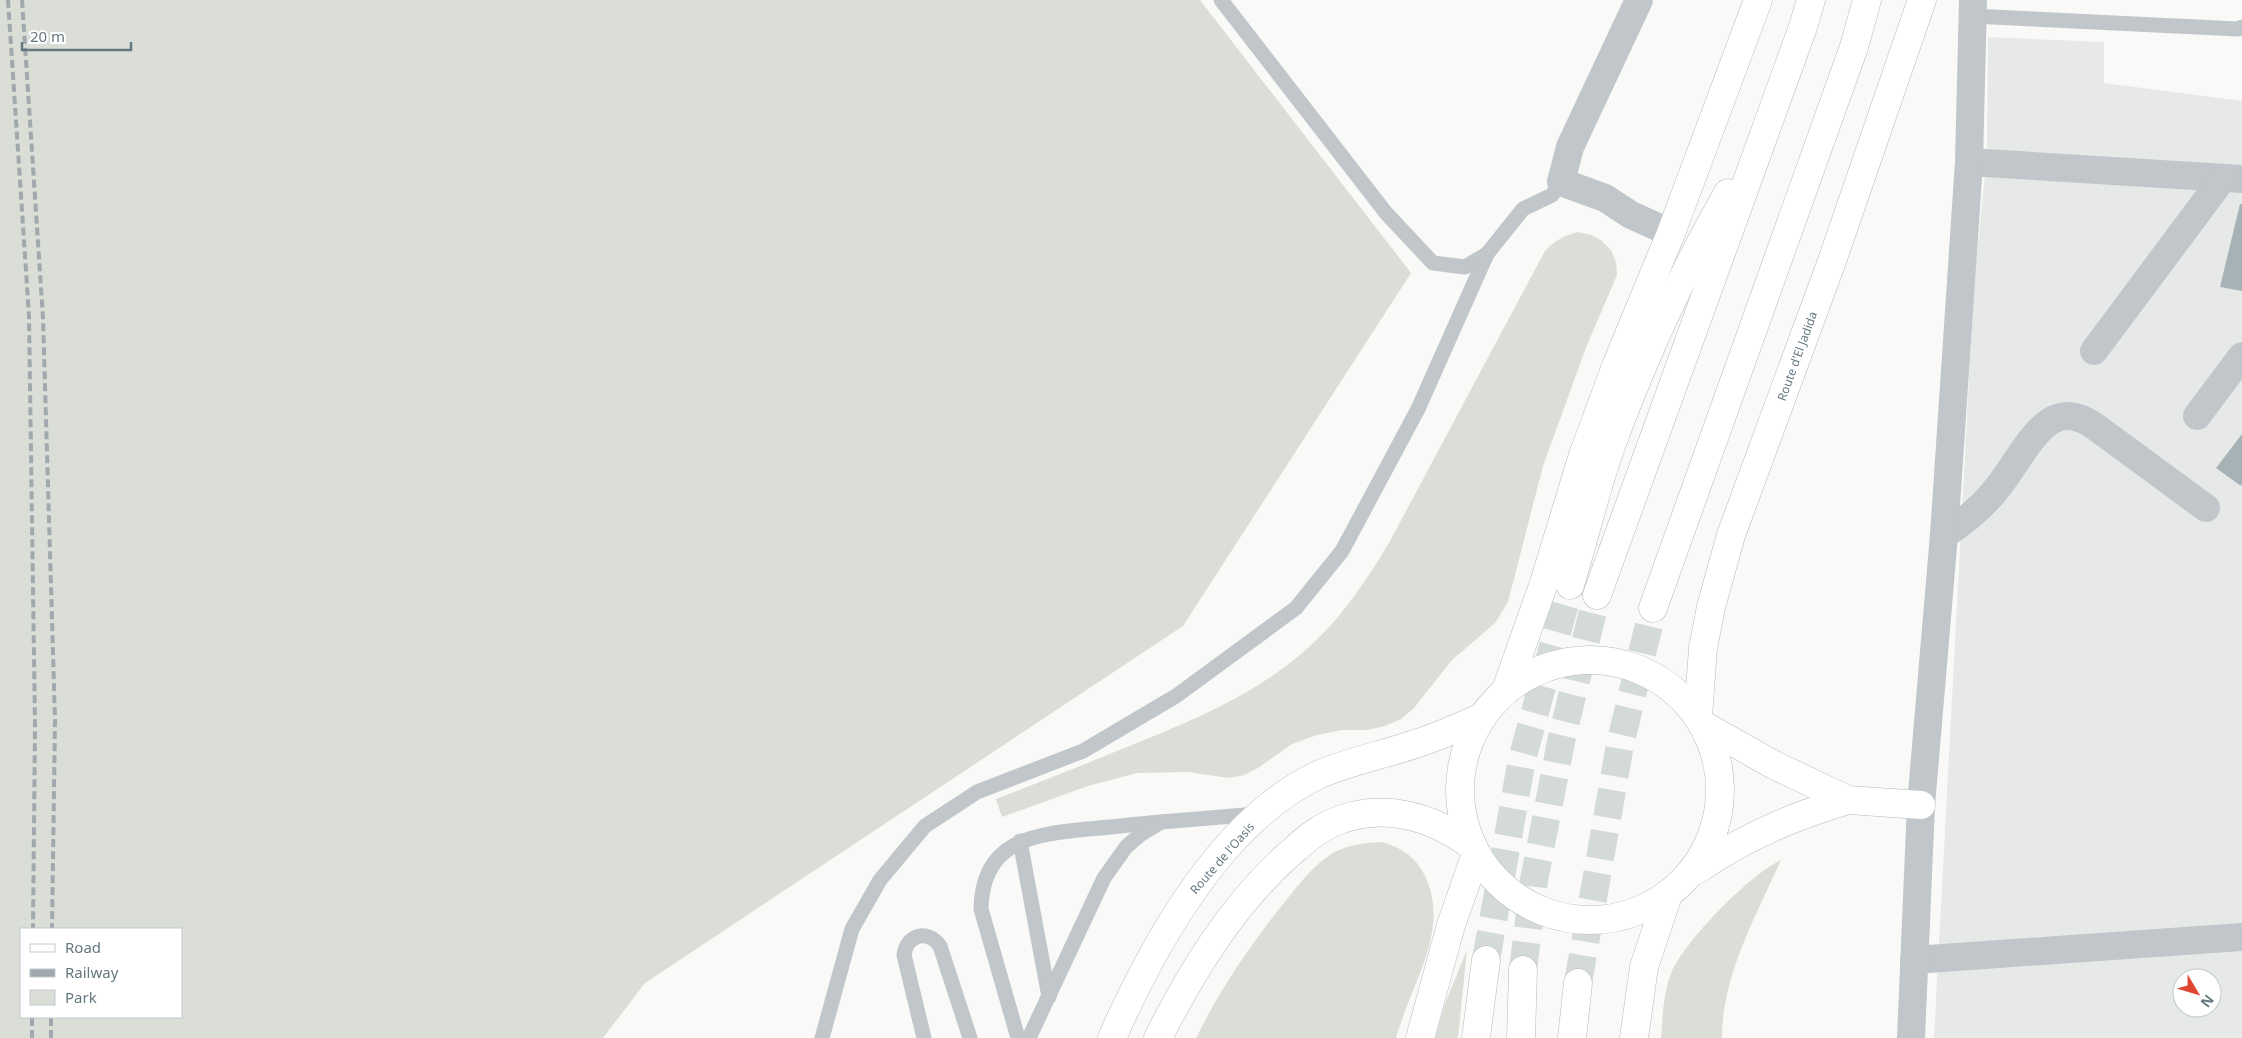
<svg xmlns="http://www.w3.org/2000/svg" width="2242" height="1038" viewBox="0 0 2242 1038" font-family="'Noto Sans',sans-serif">
<style>
.built{fill:#e7e9e8;fill-rule:evenodd}
.green{fill:#daded6;fill-rule:evenodd}
.building{fill:#a7b2b6}
.lines{fill:none;stroke-linecap:round;stroke-linejoin:round}
.trunk-tunnel{stroke:#d4d9da;stroke-width:28;stroke-dasharray:28 14;stroke-linecap:butt}
.primary-casing{stroke:#b4babd;stroke-width:29}
.trunk-casing{stroke:#b4b9bc;stroke-width:29}
.service{stroke:#c0c6c9;stroke-width:15}
.minor{stroke:#c0c6c9;stroke-width:28}
.primary{stroke:#fff;stroke-width:28}
.trunk{stroke:#fff;stroke-width:28}
.rail{stroke:#a0a9ad;stroke-width:4;stroke-dasharray:8 4;stroke-linecap:butt}
.labels{text-anchor:middle;dominant-baseline:central;stroke-width:5;stroke-linejoin:round;paint-order:stroke}
.street-label{font-size:12px;fill:#657881;stroke:#fff}
</style>
<rect width="100%" height="100%" fill="#f9f9f7"/>
<path class="built" d="M1988 37 2104 42V83L2242 101V1038H1934L1974 284 1987 153ZM2182 978H2212V1008H2182Z"/>
<g class="green">
<path d="M0 0H1200L1411 273 1183 626 645 983 603 1038H0ZM181 929V1017H21V929Z"/>
<path d="M1578 232 1591 235 1602 241 1611 250 1616 262 1617 275 1587 345 1543 466 1508 602 1495 623 1452 660 1414 708 1401 719 1385 726 1368 730H1342L1317 735 1292 744 1258 768 1244 775 1229 778 1188 772 1137 773 1088 786 1002 817 996 799C1040 782 1083 765 1127 747 1202 717 1275 687 1331 625 1354 599 1372 571 1390 541L1545 251C1555 240 1564 236 1578 232Z"/>
<path d="M1381 842C1402 847 1417 858 1426 878 1450 932 1410 986 1396 1038H1196C1221 988 1252 942 1288 898 1300 883 1313 866 1330 855 1345 845 1363 843 1381 842Z"/>
<path d="M1781 860C1756 916 1722 975 1722 1038H1661C1663 1015 1663 992 1672 971 1688 938 1748 876 1781 860Z"/>
<path d="M1467 950 1458 1038H1435L1446 1001Z"/>
</g>
<g class="building">
<path d="M2240 204H2242V291L2220 287Z"/>
<path d="M2242 434V484L2241 486 2216 468Z"/>
</g>
<g class="lines">
<g class="trunk-tunnel">
<path d="M1486 960 1522 759 1570 585"/>
<path d="M1523 970 1534 880 1562 737 1597 595"/>
<path d="M1578 983 1620 745 1653 608"/>
</g>
<defs>
<g id="primary">
<path d="M1112 1038C1154 943 1221 821 1318 775 1350 761 1383 755 1415 744 1438 737 1460 727 1482 717"/>
<path d="M1158 1038C1192 971 1231 907 1287 856 1301 844 1313 832 1330 824 1379 801 1431 815 1472 846"/>
</g>
<g id="trunk">
<path d="M1570 585C1584 539 1595 491 1611 446 1643 359 1682 273 1728 193"/>
<path d="M1597 595 1803 27 1811 0"/>
<path d="M1653 608 1854 47 1867 0"/>
<circle cx="1590" cy="790" r="130"/>
<path d="M1506 690 1544 583 1583 455 1618 361 1671 233 1758 0"/>
<path d="M1698 717 1703 648 1711 607 1731 535 1832 261 1922 0"/>
<path d="M1703 725 1774 765 1848 800 1921 805"/>
<path d="M1697 870C1744 837 1793 816 1848 800"/>
<path d="M1420 1038 1451 925 1476 854"/>
<path d="M1476 1038 1486 960"/>
<path d="M1521 1038 1523 970"/>
<path d="M1572 1038 1578 983"/>
<path d="M1634 1038 1644 967 1668 895"/>
</g>
</defs>
<use href="#primary" class="primary-casing"/>
<use href="#trunk" class="trunk-casing"/>
<g class="service">
<path d="M1221 0 1386 213 1433 263 1465 267 1487 254 1523 209 1552 195 1561 182"/>
<path d="M1972 16 2238 29 2242 27"/>
<path d="M1020 841 1049 997"/>
<path d="M822 1038 852 929 880 880 925 826 977 792 1083 751 1176 696 1296 608 1342 551 1418 409 1487 254"/>
<path d="M924 1038 904 955C907 934 928 929 940 946L970 1038"/>
<path d="M1018 1038 981 909C982 841 1033 834 1088 829 1112 827 1137 824 1161 822"/>
<path d="M1029 1038 1104 878 1126 847 1141 834 1161 822 1257 814"/>
</g>
<g class="minor">
<path d="M1639 0 1570 147 1561 182 1605 198 1631 215 1671 233"/>
<path d="M1969 162 2242 179"/>
<path d="M2094 351 2223 178"/>
<path d="M2197 416 2242 356"/>
<path d="M1944 535C1964 522 1983 507 1998 487 2014 468 2034 426 2057 418 2070 413 2082 418 2093 425L2206 508"/>
<path d="M1914 960 2242 937"/>
<path d="M1911 1038 1921 805 1944 535 1969 162 1973 0"/>
</g>
<use href="#primary" class="primary"/>
<use href="#trunk" class="trunk"/>
<g class="rail">
<path d="M8 0 29 316 35 724 33 929"/>
<path d="M22 0 43 318 55 720 52 929"/>
<path d="M32 1038V1017"/>
<path d="M51 1038V1017"/>
</g>
</g>
<g class="labels">
<g class="street-label">
<text transform="translate(1797 356) rotate(-70)">Route d'El Jadida</text>
<text transform="translate(1222 858) rotate(-49)">Route de l'Oasis</text>
</g>
</g>
<rect x="20" y="928" width="162" height="90" fill="#ffffff" stroke="#c1c9cd"/>
<rect x="30" y="944" width="25" height="8" fill="#ffffff" stroke="#c1c9cd"/>
<text x="65" y="953" font-size="15" fill="#657881">Road</text>
<rect x="30" y="969" width="25" height="8" fill="#a0a9ad" stroke="#c1c9cd"/>
<text x="65" y="978" font-size="15" fill="#657881">Railway</text>
<rect x="30" y="990" width="25" height="15" fill="#daded6" stroke="#c1c9cd"/>
<text x="65" y="1003" font-size="15" fill="#657881">Park</text>
<g transform="translate(2197 993) rotate(128)"><circle r="24" fill="#ffffff" stroke="#c1c9cd"/>
<path d="M0-4L9 19L0 12L-9 19Z" fill="#df4631"/>
<text y="-8" font-size="14" font-weight="bold" text-anchor="middle" fill="#657881">N</text>
</g>
<path d="M22 42v8h109v-8" fill="none" stroke="#657881" stroke-width="2.5"/>
<text x="30" y="42" font-size="15" fill="#657881" stroke="#ffffff" stroke-width="4" paint-order="stroke">20 m</text>
</svg>
